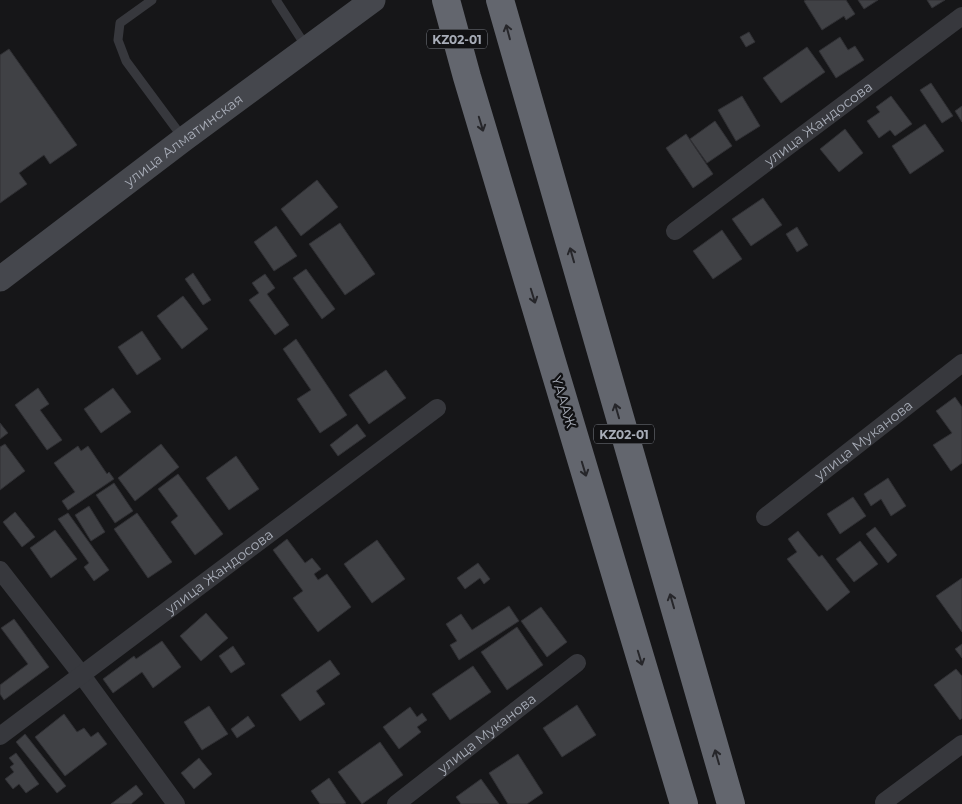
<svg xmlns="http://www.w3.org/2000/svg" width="962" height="804" viewBox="0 0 962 804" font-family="Montserrat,sans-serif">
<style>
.building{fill:#404145;stroke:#303034}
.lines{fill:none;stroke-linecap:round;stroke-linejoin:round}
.lane{stroke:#37383d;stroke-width:9}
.street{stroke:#37383d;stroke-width:18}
.secondary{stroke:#45474d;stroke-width:25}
.highway{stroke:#63666e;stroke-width:28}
.oneway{stroke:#26262a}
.labels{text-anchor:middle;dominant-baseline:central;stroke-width:4.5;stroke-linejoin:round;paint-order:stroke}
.shield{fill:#111113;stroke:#7b7e86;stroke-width:1}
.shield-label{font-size:12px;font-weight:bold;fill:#a8adb8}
.street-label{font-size:14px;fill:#a8adb8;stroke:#111113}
</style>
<rect width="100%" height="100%" fill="#161618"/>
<g class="building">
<path d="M806 0H846L855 14 846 20 844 16 822 30 804 1Z"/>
<path d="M858 0H878L864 9Z"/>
<path d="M927 0H945L932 8Z"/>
<path d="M749 32 755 42 746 47 740 37Z"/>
<path d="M840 37 848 50 855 46 864 60 836 78 819 51Z"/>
<path d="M807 47 825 72 781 103 763 78Z"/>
<path d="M9 49 77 145 50 164 44 155 19 173 27 184 0 203V55Z"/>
<path d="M931 83 953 116 942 123 920 90Z"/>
<path d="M742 96 760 126 736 141 718 110Z"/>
<path d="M891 96 912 124 895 136 890 130 879 138 867 121 880 112 876 107Z"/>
<path d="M962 106V122L955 111Z"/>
<path d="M715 121 732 146 707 163 690 139Z"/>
<path d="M925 124 944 151 910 174 892 146Z"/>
<path d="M845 129 863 153 839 172 820 149Z"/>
<path d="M686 134 713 174 693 188 666 148Z"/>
<path d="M317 180 338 207 301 236 281 209Z"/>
<path d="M763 198 782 225 751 246 732 219Z"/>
<path d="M340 223 375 274 345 295 309 244Z"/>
<path d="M276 226 297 256 274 271 254 242Z"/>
<path d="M797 227 808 245 797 252 786 234Z"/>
<path d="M722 230 742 259 713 279 693 251Z"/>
<path d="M306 269 335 309 322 319 293 278Z"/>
<path d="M193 273 211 300 203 305 185 279Z"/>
<path d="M265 274 275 288 267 294 289 325 275 335 249 300 259 293 252 283Z"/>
<path d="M183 296 208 329 182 349 157 316Z"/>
<path d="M142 331 161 359 137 375 118 347Z"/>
<path d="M296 339 347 415 320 433 297 399 311 390 283 349Z"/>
<path d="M386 370 406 398 369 424 349 395Z"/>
<path d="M38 388 49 404 40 410 62 440 47 450 15 405Z"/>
<path d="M113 388 131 412 101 433 84 409Z"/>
<path d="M955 397 962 407V463L951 471 933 445 952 433 936 411Z"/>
<path d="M0 423 8 433 0 439Z"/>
<path d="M357 424 366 436 338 456 330 445Z"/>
<path d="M5 444 25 471 0 490V447Z"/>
<path d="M161 444 179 467 135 501 118 478Z"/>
<path d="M78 446 81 451 88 446 107 474 109 472 114 479 68 510 62 501 75 492 54 463Z"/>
<path d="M236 456 259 489 229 510 206 478Z"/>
<path d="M178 474 223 534 195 555 171 522 178 516 158 489Z"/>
<path d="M888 478 906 506 891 516 881 499 871 506 864 494Z"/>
<path d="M114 483 133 511 115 523 96 495Z"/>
<path d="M853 497 866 516 840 534 827 514Z"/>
<path d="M89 506 105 532 91 541 75 515Z"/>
<path d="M15 512 35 537 22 547 3 522Z"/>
<path d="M68 513 109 570 94 581 84 567 89 563 58 519Z"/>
<path d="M137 513 172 562 148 578 114 529Z"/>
<path d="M875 527 897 555 888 563 866 534Z"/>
<path d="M55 530 77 559 51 578 30 548Z"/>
<path d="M798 531 819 557 822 555 850 592 827 611 787 559 797 552 788 539Z"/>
<path d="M287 539 305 563 312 558 321 569 314 574 318 580 327 574 351 607 318 632 293 598 303 591 273 550Z"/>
<path d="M377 540 405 579 372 603 344 564Z"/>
<path d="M860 541 878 564 854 582 836 559Z"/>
<path d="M478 563 490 579 484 584 480 578 465 589 457 578Z"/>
<path d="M962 578V632L936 596Z"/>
<path d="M509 606 519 621 459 660 450 645 457 641 446 624 461 614 472 630Z"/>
<path d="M541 607 567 642 547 657 521 621Z"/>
<path d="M206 613 228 638 201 661 180 636Z"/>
<path d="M14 619 49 667 4 700 0 694V685L28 664 1 628Z"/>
<path d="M517 627 543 665 507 690 481 652Z"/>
<path d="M162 641 181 667 153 688 142 672 113 693 103 679 134 656 136 659Z"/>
<path d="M962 644V658L955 649Z"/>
<path d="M233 646 245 664 231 673 219 656Z"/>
<path d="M330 660 340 674 316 691 325 704 300 721 281 695Z"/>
<path d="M473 666 491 692 450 720 432 694Z"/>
<path d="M956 669 962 676V718L960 720 934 685Z"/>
<path d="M577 705 596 735 562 757 543 728Z"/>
<path d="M209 706 228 734 202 750 184 722Z"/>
<path d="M410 707 417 717 422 713 427 720 417 727 421 732 399 749 383 727Z"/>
<path d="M64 714 77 732 84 728 91 737 98 732 107 744 65 776 35 737Z"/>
<path d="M248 716 255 726 237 738 231 729Z"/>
<path d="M25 734 66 786 57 793 16 742Z"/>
<path d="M380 742 403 775 362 804 338 772Z"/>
<path d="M16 753 39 784 26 793 19 784 13 789 5 779 14 772 10 767 14 764 9 758Z"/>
<path d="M518 754 543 793 527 804H508L489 773Z"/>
<path d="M199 758 212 774 194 789 181 773Z"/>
<path d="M329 778 346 803 344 804H320L311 791Z"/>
<path d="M481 779 499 804H461L456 797Z"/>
<path d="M136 785 143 794 131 804H111Z"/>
</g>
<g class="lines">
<g class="lane">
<path d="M152 0 120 23 118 40 126 61 183 138"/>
<path d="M276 0 307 48"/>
</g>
<g class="street">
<path id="s1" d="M675 231 962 16"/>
<path id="s2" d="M765 517 962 363"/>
<path d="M0 570 81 674 176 804"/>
<path id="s3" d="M0 736 437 408"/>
<path d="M884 802 962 744"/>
<path id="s4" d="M396 804 577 663"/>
</g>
<path class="secondary" id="s5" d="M0 279 184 139 373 0"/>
<g class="highway">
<path d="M446 0 467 77 684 804"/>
<path d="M500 0 731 804"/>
</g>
</g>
<defs><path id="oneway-shaft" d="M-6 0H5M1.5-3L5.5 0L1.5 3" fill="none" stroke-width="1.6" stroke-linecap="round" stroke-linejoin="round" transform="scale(1.25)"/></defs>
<g class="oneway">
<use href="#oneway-shaft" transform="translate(508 32) rotate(-105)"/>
<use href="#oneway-shaft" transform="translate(481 124) rotate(73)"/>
<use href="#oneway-shaft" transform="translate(572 255) rotate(-106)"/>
<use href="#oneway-shaft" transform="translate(533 296) rotate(73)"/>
<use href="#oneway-shaft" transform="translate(617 411) rotate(-106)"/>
<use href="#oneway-shaft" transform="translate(584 469) rotate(73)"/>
<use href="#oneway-shaft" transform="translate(672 601) rotate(-106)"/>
<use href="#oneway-shaft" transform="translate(640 658) rotate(73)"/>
<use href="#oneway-shaft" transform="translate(717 757) rotate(-106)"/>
</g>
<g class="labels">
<g class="shield">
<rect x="427" y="29.5" width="60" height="19" rx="4"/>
<rect x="594" y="424.5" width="60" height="19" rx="4"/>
</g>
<g class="shield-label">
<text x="457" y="39">KZ02-01</text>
<text x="624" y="434">KZ02-01</text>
</g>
<g class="street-label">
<text stroke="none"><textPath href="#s1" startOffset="179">улица Жандосова</textPath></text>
<text stroke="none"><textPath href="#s5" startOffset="230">улица Алматинская</textPath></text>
<text transform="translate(564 402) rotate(73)">ҮАААЖ</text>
<text stroke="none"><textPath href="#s2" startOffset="125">улица Муканова</textPath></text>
<text stroke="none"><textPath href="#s3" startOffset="274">улица Жандосова</textPath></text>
<text stroke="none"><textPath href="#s4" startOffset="115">улица Муканова</textPath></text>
</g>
</g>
</svg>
